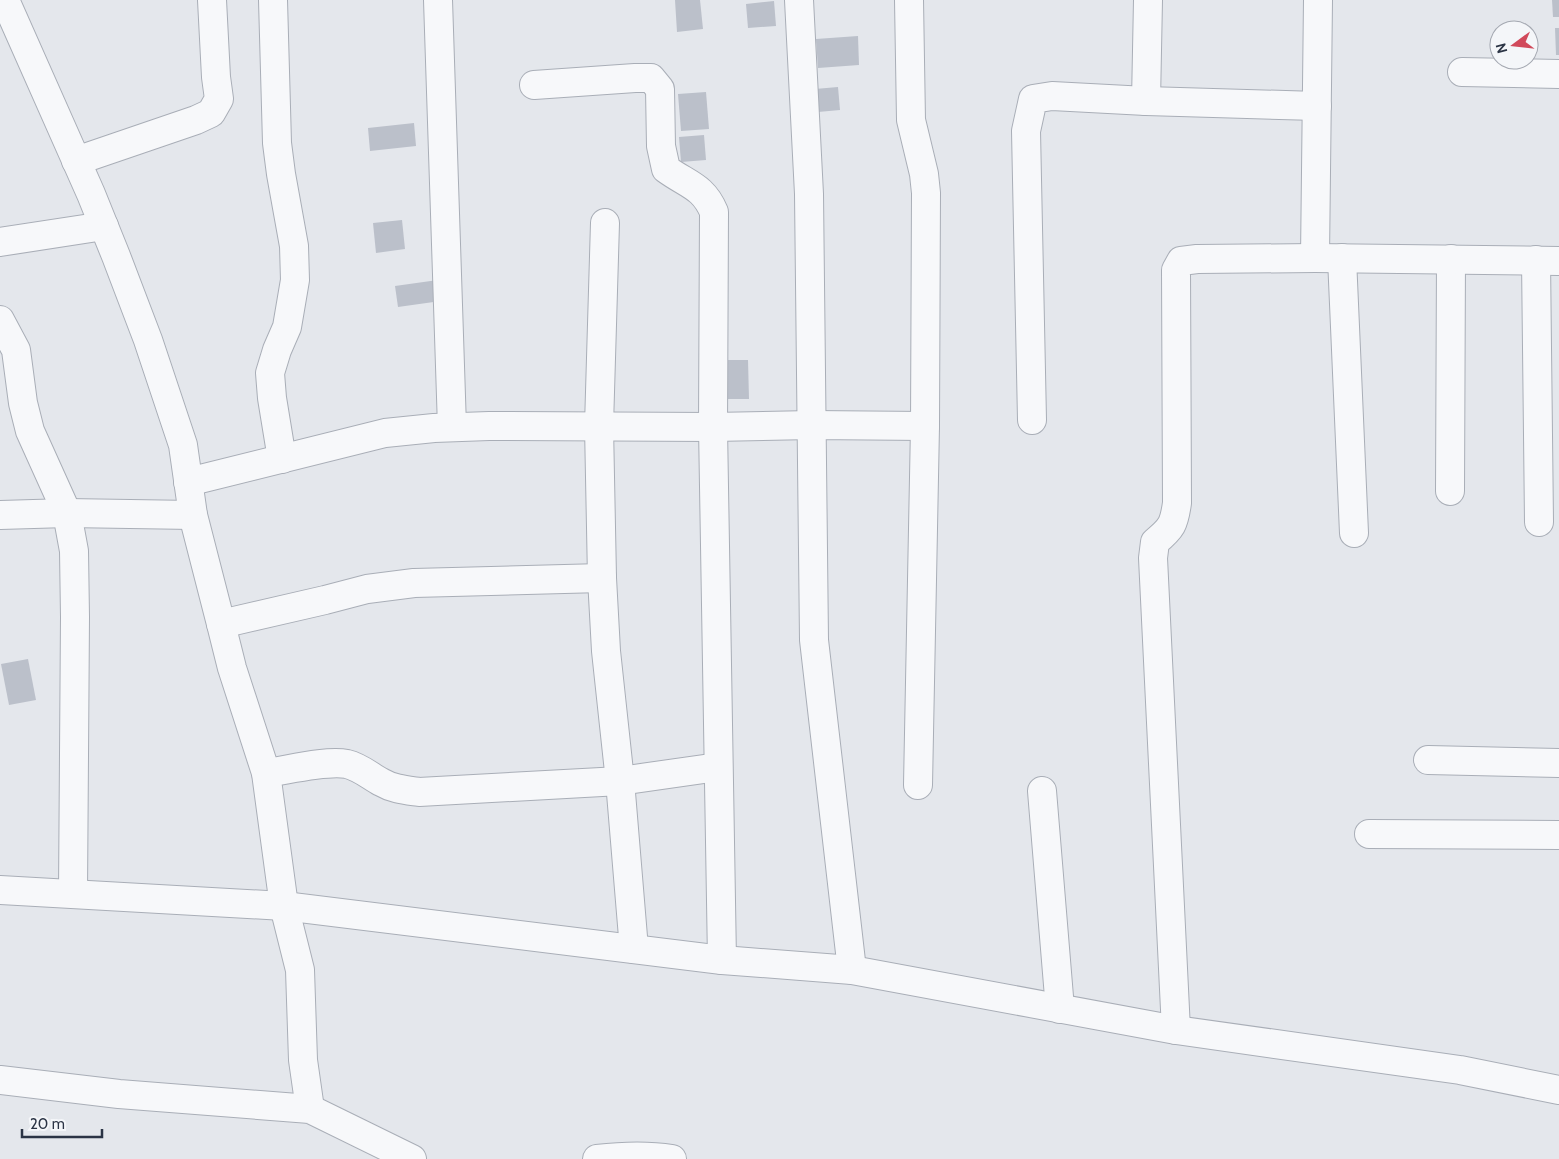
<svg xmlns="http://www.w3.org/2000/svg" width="1559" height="1159" viewBox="0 0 1559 1159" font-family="Cabin,sans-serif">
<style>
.building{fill:#bbc0ca}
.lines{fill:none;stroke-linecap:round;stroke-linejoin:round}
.minor-casing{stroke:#a9aeb7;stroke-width:30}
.minor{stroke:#f7f8fa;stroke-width:28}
</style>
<rect width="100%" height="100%" fill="#e4e7ec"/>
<g class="building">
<path d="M675 0H700L703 29 677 32Z"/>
<path d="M1552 0H1559V17H1553Z"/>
<path d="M774 1 776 26 748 28 746 4Z"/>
<path d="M1555 28H1559V55H1556Z"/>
<path d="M858 36 859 65 818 68 816 39Z"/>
<path d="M838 87 840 110 818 112 815 89Z"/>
<path d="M706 92 709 129 681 131 678 94Z"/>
<path d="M414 123 416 146 370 151 368 128Z"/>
<path d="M704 135 706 160 681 162 679 137Z"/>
<path d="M402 220 405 249 376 253 373 223Z"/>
<path d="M452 278 455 299 398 307 395 286Z"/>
<path d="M724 360H748L749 399H724Z"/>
<path d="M28 659 36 700 9 705 1 664Z"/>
</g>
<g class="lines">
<defs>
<g id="minor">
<path d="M5 0 91 194 116 256 148 340 183 445 193 515 221 624 232 668 266 773 284 906 300 970 303 1060 310 1109"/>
<path d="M273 0 277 143 281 174 294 246 295 280 287 327 277 350 270 373 272 398 282 459"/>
<path d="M438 0 452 427"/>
<path d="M799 0 809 194 814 640 852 970"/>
<path d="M909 0 911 120 924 174 926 193 925 426 918 785"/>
<path d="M1462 72 1559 74"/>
<path d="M534 85 635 78H651L660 89 661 146 666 169C688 185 703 186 714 212L713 427 722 960"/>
<path d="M1146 101 1148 0"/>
<path d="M76 161 196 120 211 113 219 99 216 77 212 0"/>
<path d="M605 223 599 426 602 578 606 651 620 781 634 949"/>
<path d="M0 242 104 226"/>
<path d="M1315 258 1318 0"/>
<path d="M1342 258 1354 533"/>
<path d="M1536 260 1539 522"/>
<path d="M0 320 16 350 23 403 30 431 67 513 74 551 75 617 73 893"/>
<path d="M1032 420 1026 131 1033 99 1052 96 1146 101 1317 106"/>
<path d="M188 482 385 433 434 428 489 426 713 427 812 425 925 426"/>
<path d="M1450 491 1451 259"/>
<path d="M0 515 67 513 193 515"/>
<path d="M221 624 325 600 367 589 414 583 602 578"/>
<path d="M1428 760 1559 763"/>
<path d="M266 773C288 770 326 760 347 764 360 767 370 776 381 782 393 789 405 790 419 792L620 781 718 767"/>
<path d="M1042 791 1060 1009"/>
<path d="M1369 834 1559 835"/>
<path d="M0 890 284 906 722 960 852 970 1176 1030 1460 1070 1559 1090"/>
<path d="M1176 1030 1153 558 1155 542C1172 528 1174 524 1177 503L1176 270 1181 261 1197 259 1315 258 1559 261"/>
<path d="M0 1080 119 1094 310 1109 412 1159"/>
<path d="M597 1159C622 1156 647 1155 672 1159"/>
</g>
</defs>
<use href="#minor" class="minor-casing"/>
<use href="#minor" class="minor"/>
</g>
<g transform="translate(1514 45) rotate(255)"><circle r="24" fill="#f4f6f9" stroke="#a4a8b1"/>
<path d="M0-4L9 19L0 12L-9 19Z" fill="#d1495b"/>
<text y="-8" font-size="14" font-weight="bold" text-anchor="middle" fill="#2b3445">N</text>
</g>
<path d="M22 1129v8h80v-8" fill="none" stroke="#2b3445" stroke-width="2.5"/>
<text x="30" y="1129" font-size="15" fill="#2b3445" stroke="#f4f6f9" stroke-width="4" paint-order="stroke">20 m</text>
</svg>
